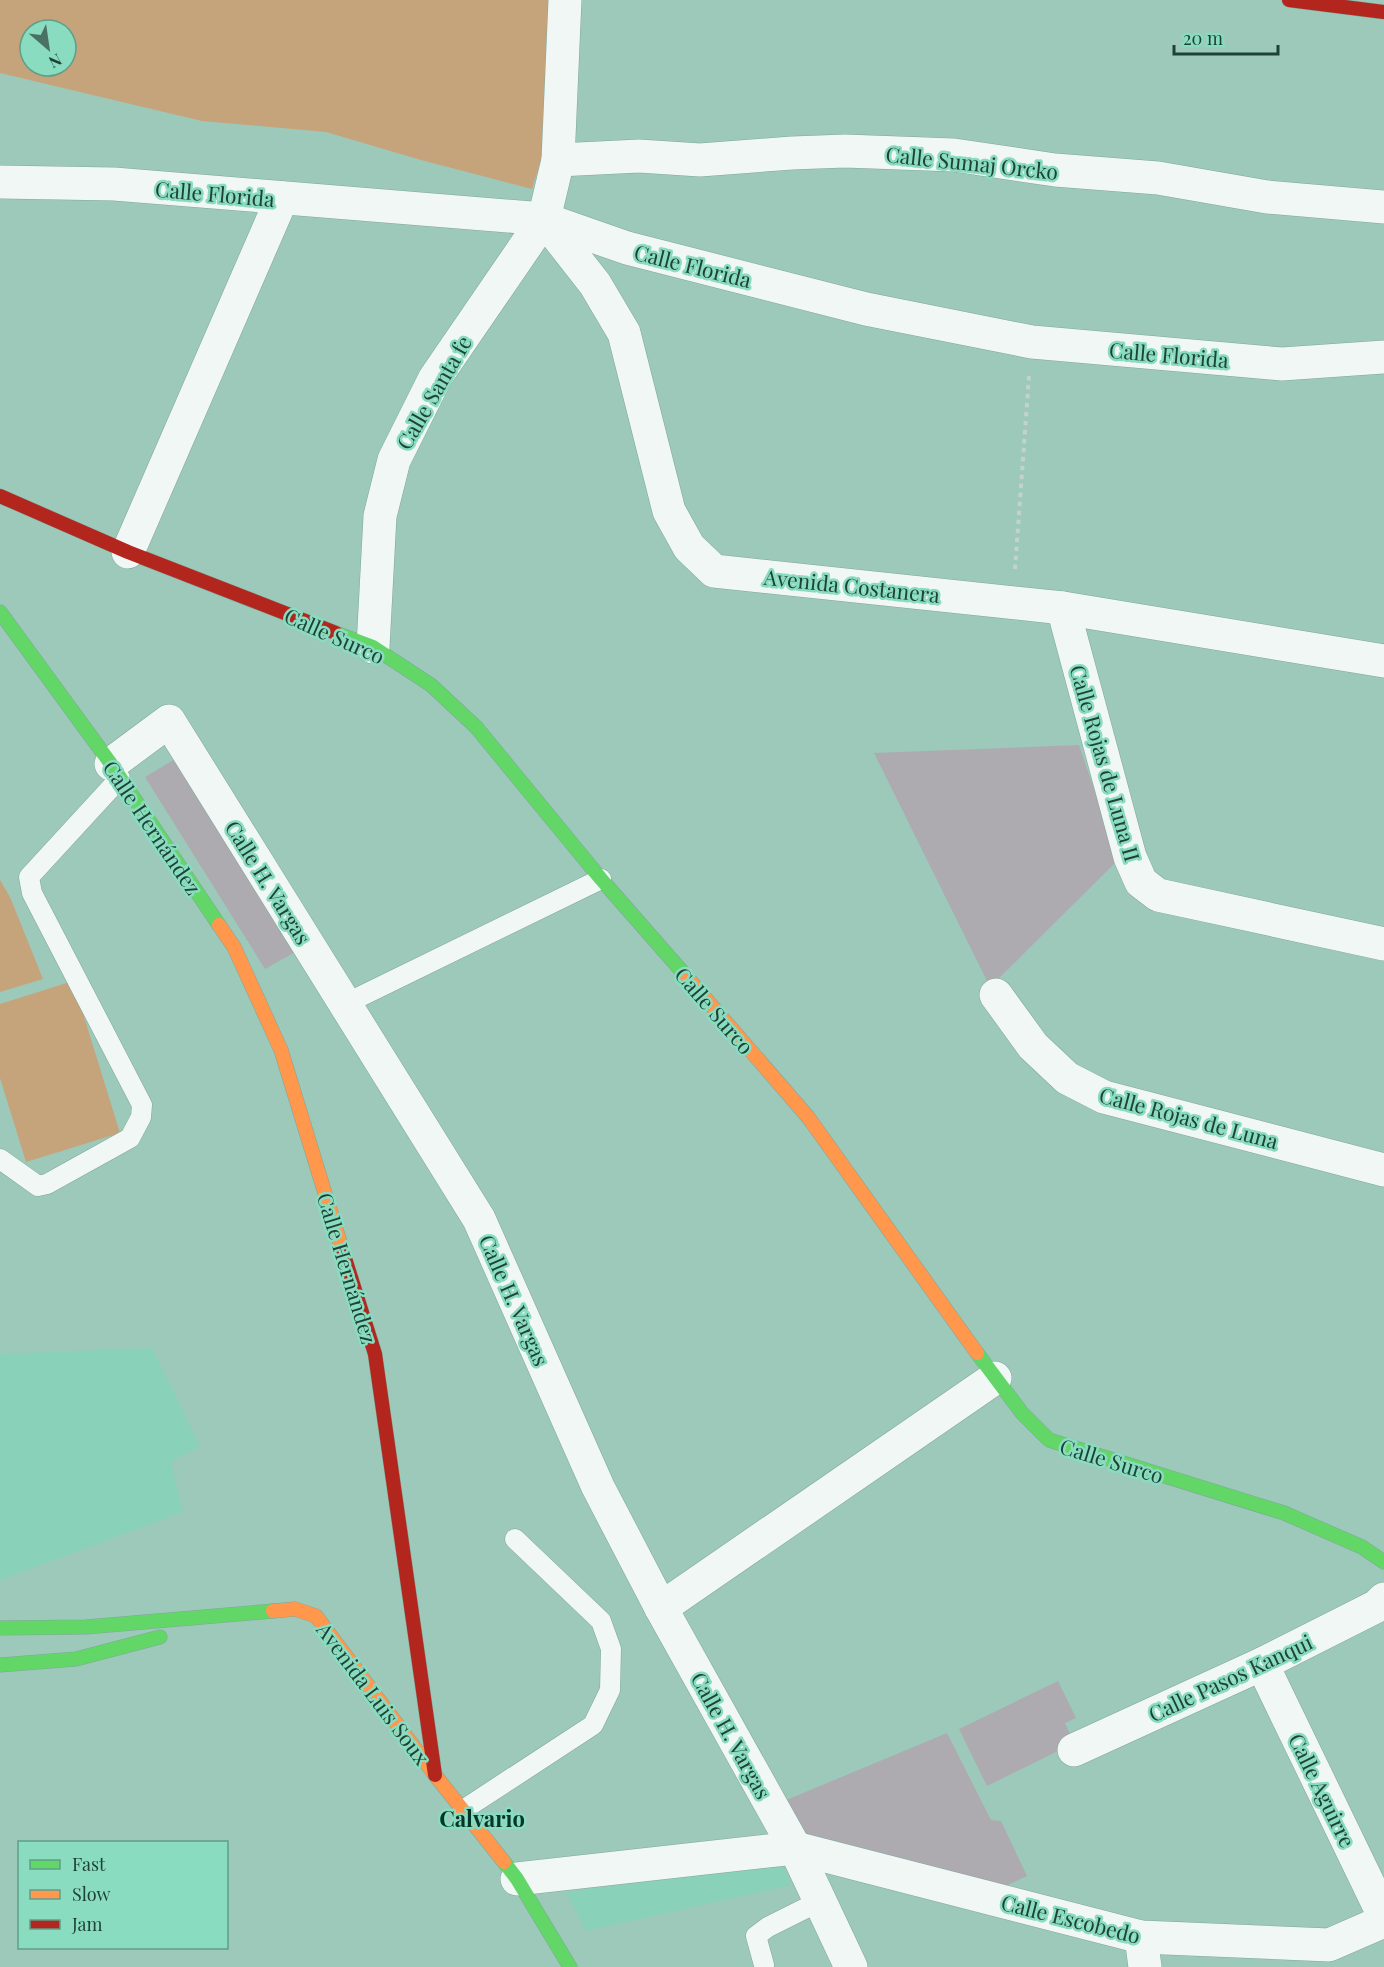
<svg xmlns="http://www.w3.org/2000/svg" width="1384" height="1967" viewBox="0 0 1384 1967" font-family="'Playfair Display',serif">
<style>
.built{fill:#89d1b9}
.green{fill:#c6a47b;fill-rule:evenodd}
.building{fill:#aeabb0}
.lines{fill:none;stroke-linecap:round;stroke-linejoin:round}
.lane-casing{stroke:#81a69a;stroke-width:21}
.street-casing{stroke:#81a69a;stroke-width:34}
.fast-casing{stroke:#81a69a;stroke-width:15}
.slow-casing{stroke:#81a69a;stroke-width:15}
.jam-casing{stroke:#81a69a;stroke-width:15}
.path{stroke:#c3d2cd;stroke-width:4;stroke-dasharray:4.5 4.5;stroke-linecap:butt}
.lane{stroke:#f0f7f5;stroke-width:20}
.street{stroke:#f0f7f5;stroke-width:33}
.fast{stroke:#63d668;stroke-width:14}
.slow{stroke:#ff974d;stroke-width:14}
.jam{stroke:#b3261e;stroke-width:14}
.labels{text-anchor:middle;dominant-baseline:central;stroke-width:5;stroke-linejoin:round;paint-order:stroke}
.street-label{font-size:21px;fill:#1f4237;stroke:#89dcc0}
.neighbourhood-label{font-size:22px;font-weight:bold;fill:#053629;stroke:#89dcc0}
</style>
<rect width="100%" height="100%" fill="#9cc9ba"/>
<g class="built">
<path d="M152 1348 200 1446 171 1462 183 1512 0 1580V1354Z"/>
<path d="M783 1865 791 1885 586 1931 566 1892Z"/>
</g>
<g class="green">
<path d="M0 0H555L547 140 532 189 421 160 326 132 202 121 0 73ZM30 30H66V66H30Z"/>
<path d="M0 880 10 897 43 979 0 992Z"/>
<path d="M73 981 120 1133 26 1162 0 1078V1004Z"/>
</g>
<g class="building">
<path d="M1079 745 1118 860 990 987 874 753Z"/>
<path d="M175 759 297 951 265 969 145 777Z"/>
<path d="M1058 1681 1076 1718 1065 1723 1074 1743 987 1786 959 1729Z"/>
<path d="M947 1733 991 1820 1001 1821 1027 1876 990 1893 803 1842 784 1801Z"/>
</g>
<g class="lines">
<defs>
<g id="lane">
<path d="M345 1004 601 879"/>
<path d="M0 1159 38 1186 47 1184 130 1138 141 1117 142 1105 32 893 29 877 120 778"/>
<path d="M463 1810 593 1725 610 1690 611 1649 601 1621 515 1539"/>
<path d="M764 1965 756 1936 768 1927 820 1901"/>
</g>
<g id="street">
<path d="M558 160 639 156 700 160 792 153 845 151 954 155 1055 170 1158 178 1267 197 1384 207"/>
<path d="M0 182 114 184 544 219 627 248 866 309 1032 342 1282 364 1384 357"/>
<path d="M544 219 595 284 624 333 669 511 689 547 714 571 1063 608 1384 661"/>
<path d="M128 552 282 198"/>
<path d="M1063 608 1130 857 1141 882 1158 895 1384 944"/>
<path d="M373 647 380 516 394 460 435 378 544 219 558 160 565 0"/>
<path d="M111 764 169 721 479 1219 598 1487 661 1608 795 1848 851 1967"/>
<path d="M996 995 1033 1046 1067 1078 1104 1097 1384 1170"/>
<path d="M661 1608 995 1378"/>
<path d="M1262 1664 1384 1916"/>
<path d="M1074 1750 1262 1664 1377 1606 1384 1599"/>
<path d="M517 1879 795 1848 1141 1937 1329 1945 1384 1921"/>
<path d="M1141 1937 1145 1967"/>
</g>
<g id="fast">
<path d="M0 612 111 764 219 925"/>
<path d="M336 633 373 647 431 685 476 727 601 879 686 976"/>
<path d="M977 1353 1022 1413 1049 1440 1284 1513 1362 1547 1384 1562"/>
<path d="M0 1628 86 1627 273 1611"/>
<path d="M0 1665 76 1659 160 1637"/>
<path d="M504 1862 517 1879 570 1967"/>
</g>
<g id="slow">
<path d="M219 925 234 947 281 1050 343 1252"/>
<path d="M686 976 808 1117 977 1353"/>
<path d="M273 1611 295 1609 316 1616 435 1775 504 1862"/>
</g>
<g id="jam">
<path d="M1289 0 1384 12"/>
<path d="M0 496 128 552 336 633"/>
<path d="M343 1252 375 1354 435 1775"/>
</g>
</defs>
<use href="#lane" class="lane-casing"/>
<use href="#street" class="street-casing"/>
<use href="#fast" class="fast-casing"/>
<use href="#slow" class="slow-casing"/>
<use href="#jam" class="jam-casing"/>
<path class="path" d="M1015 569 1029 376"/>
<use href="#lane" class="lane"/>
<use href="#street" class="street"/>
<use href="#fast" class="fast"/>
<use href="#slow" class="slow"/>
<use href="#jam" class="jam"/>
</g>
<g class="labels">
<g class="street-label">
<text transform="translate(972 162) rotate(6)">Calle Sumaj Orcko</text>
<text transform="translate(215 193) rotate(5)">Calle Florida</text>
<text transform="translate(693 265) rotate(14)">Calle Florida</text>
<text transform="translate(1169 354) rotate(5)">Calle Florida</text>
<text transform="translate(433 392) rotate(-60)">Calle Santa fe</text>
<text transform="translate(852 585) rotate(6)">Avenida Costanera</text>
<text transform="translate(335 635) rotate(24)">Calle Surco</text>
<text transform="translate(1106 763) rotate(74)">Calle Rojas de Luna II</text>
<text transform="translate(153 827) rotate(56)">Calle Hernández</text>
<text transform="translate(269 882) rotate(58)">Calle H. Vargas</text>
<text transform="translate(715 1010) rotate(49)">Calle Surco</text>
<text transform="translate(1189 1117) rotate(15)">Calle Rojas de Luna</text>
<text transform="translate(348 1268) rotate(73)">Calle Hernández</text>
<text transform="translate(515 1300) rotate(66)">Calle H. Vargas</text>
<text transform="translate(1112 1460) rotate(17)">Calle Surco</text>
<text transform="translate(1230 1677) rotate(-25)">Calle Pasos Kanqui</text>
<text transform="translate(374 1693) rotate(53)">Avenida Luis Soux</text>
<text transform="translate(732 1735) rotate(61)">Calle H. Vargas</text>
<text transform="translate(1323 1790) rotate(64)">Calle Aguirre</text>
<text transform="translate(1071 1918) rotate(14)">Calle Escobedo</text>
</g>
<g class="neighbourhood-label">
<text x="482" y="1818">Calvario</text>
</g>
</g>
<rect x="18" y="1841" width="210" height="108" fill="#89dcc0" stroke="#5f9e89" stroke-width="1.5"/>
<rect x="30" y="1860" width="30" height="9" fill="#63d668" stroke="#5f9e89" stroke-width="1.5"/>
<text x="72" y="1871" font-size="18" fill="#1f4237">Fast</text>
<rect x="30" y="1890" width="30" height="9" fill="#ff974d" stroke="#5f9e89" stroke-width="1.5"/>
<text x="72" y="1901" font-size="18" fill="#1f4237">Slow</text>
<rect x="30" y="1920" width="30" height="9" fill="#b3261e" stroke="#5f9e89" stroke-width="1.5"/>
<text x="72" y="1931" font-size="18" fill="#1f4237">Jam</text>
<g transform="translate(48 48) rotate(151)"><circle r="28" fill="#89dcc0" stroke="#5f9e89" stroke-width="1.5"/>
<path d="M0-4.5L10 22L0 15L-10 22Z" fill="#4b7165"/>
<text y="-9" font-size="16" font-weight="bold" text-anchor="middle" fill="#1f4237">N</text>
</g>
<path d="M1174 45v9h104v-9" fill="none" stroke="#1f4237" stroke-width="3"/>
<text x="1183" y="45" font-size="18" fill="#1f4237" stroke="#89dcc0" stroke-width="4.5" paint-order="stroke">20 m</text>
</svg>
